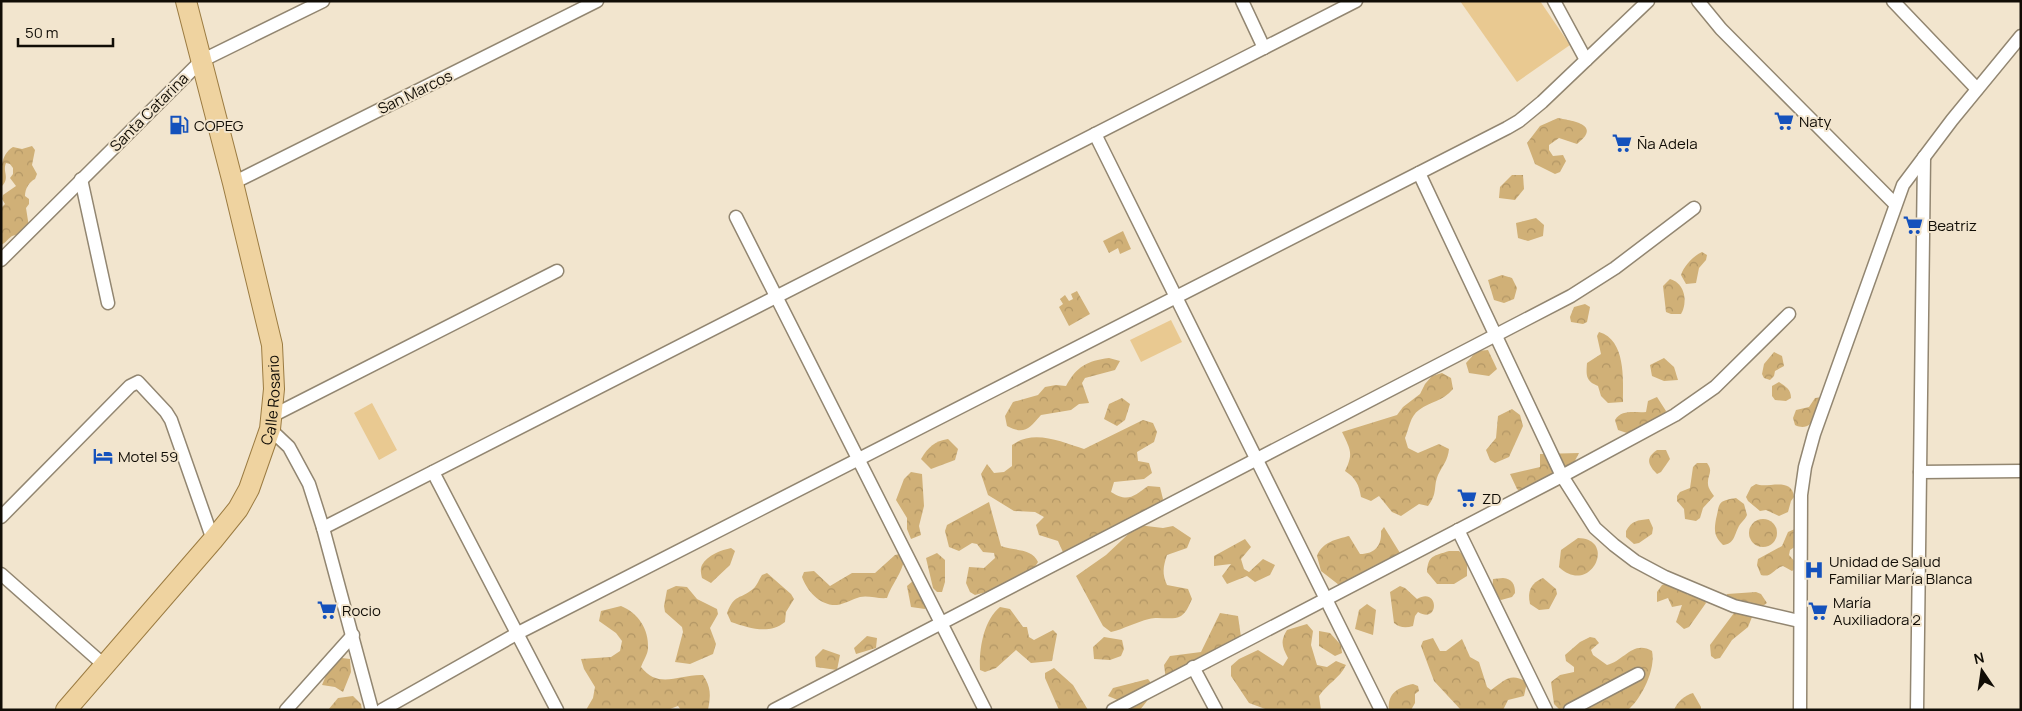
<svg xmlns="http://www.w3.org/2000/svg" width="2022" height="711" viewBox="0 0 2022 711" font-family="Manrope,sans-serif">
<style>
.grass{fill:#e9c991}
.forest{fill:url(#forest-crowns)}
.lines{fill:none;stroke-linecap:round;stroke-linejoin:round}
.street-casing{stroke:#928671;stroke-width:15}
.primary-casing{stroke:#9b7b41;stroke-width:22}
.street{stroke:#fff;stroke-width:12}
.primary{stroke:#efd3a0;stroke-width:20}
.labels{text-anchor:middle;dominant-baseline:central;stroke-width:4;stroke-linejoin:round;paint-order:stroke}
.street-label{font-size:15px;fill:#110d06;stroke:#f2e5ce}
.poi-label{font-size:15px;fill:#110d06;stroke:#f2e5ce;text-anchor:start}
</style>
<defs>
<pattern id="forest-crowns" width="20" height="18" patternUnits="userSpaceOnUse" patternTransform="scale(1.25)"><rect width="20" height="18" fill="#d0b077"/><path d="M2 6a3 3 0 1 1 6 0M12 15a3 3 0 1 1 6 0" fill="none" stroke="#b29665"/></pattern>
</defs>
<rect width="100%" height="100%" fill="#f2e5ce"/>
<g class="grass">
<path d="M1460 1H1540L1570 45 1517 82Z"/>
<path d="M1171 320 1182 342 1141 362 1130 340Z"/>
<path d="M372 403 397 450 379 460 354 413Z"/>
</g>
<g class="forest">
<path d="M1558 118C1574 121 1602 125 1577 144L1559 138 1549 145V150L1553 156 1563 155 1566 161 1560 172 1555 174 1535 164 1527 143 1540 126Z"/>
<path d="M32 146 35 150 32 165 37 174 35 179C29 182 25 189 25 196L29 199V204L26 208 29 227 20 236C9 233 10 241 1 245V208L5 204 2 199 3 195 16 186 10 178 13 174V168L10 164 6 163C2 172 11 178 1 187 1 170 0 155 13 147L22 149Z"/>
<path d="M1512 175H1523L1524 189 1515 200 1499 198 1500 187Z"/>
<path d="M1536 218 1544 225 1543 236 1528 241 1518 238 1516 223Z"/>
<path d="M1123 231 1131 249 1120 254 1118 248 1109 253 1103 241Z"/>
<path d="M1702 252 1707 255 1706 260 1699 268 1696 283 1686 284 1681 275C1684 266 1693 256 1702 252Z"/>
<path d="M1502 275 1512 278 1517 288 1514 299 1504 303 1494 300 1488 280Z"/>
<path d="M1670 279C1685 283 1688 302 1681 314H1671L1666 312 1663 286Z"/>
<path d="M1077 291 1090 314 1069 326 1059 307 1063 304 1060 299 1065 295 1069 301 1073 299 1071 294Z"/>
<path d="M1585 304 1590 307 1587 322 1583 324 1571 322 1570 317 1574 307Z"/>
<path d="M1599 332C1626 340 1623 379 1623 402L1608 403 1601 396 1598 386C1586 381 1586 376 1587 363L1601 354 1597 336Z"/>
<path d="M1488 350 1497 369 1489 376 1469 373 1466 363 1477 351Z"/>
<path d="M1774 352 1782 356 1784 366 1775 371 1774 376 1770 380 1764 378 1762 374 1764 364Z"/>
<path d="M1109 358 1120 361 1115 370 1085 378 1082 383 1089 403 1079 404 1071 410 1041 415C1029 429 1024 435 1007 426L1005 416 1013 402 1038 395 1045 387 1056 385 1066 386C1077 366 1087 361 1109 358Z"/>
<path d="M1664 358 1674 367 1678 380 1664 381 1652 376 1650 365Z"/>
<path d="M1442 373 1451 378 1453 389C1442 402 1431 401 1419 410 1410 416 1409 429 1405 438L1408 448 1418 453 1439 444 1449 449C1448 460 1443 465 1438 475 1433 487 1438 493 1428 506L1419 504 1401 516 1392 512 1379 496 1371 501 1361 497C1359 485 1356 478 1345 471 1354 453 1350 449 1342 432L1397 415 1403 407 1420 394 1425 384 1432 376Z"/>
<path d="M1779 382C1786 387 1791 389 1791 398L1786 401 1775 400 1772 396V386Z"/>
<path d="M1657 397 1666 411 1660 425 1633 435 1618 430 1615 420C1622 409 1634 413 1646 412L1648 401Z"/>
<path d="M1823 397C1819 410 1813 434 1795 425L1793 418 1796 410 1809 407 1815 398Z"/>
<path d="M1122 398 1130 404 1125 420 1117 426 1104 419 1109 404Z"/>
<path d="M1512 409 1520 415 1523 426 1509 457 1495 463 1490 460 1486 450 1496 438 1498 416Z"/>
<path d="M1143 420 1153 423 1157 432 1154 442 1137 452 1138 461 1149 463 1152 473 1144 479 1114 482 1111 492C1128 503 1134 496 1148 486L1160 487 1163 499 1160 510 1066 559 1058 541 1039 535 1036 525 1044 517 1035 512 1014 511 988 495 981 474 987 464 994 473 1004 472 1012 466V445C1034 429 1061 442 1084 449Z"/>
<path d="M948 439 958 449 955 460 931 469 921 459C928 447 935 441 948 439Z"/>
<path d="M1657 450H1666L1670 459 1661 472 1657 474C1648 465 1645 458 1657 450Z"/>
<path d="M1579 453 1567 476 1521 492 1517 489 1510 474 1540 467V454Z"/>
<path d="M1697 463H1707C1714 472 1707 475 1708 484 1708 488 1712 493 1714 496L1703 508 1700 518 1696 521 1685 519 1684 509 1677 501V496L1680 492 1690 488 1693 467Z"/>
<path d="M911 472 922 474 924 506 919 526 921 535 911 539 907 529V518L896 500 904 479Z"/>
<path d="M1756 484C1767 489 1792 476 1794 497L1791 501 1788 512 1779 516 1766 510 1760 511 1748 501 1746 497 1751 487Z"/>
<path d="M1736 498 1744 504 1747 515C1745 520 1740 523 1738 528 1734 536 1734 544 1723 545 1714 536 1714 531 1716 519 1720 503 1717 501 1736 498Z"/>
<path d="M989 502 1001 546C1013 551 1032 548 1038 562 1024 586 1000 588 975 595L970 592 966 583 969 567 984 568 995 558 994 553 983 552 977 544 972 543 959 551 949 547 945 531 947 525Z"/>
<circle cx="1763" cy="533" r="14"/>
<path d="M1649 519 1653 528 1652 534 1639 543 1634 544 1626 537V531C1631 521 1638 520 1649 519Z"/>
<path d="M1138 525 1163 528 1173 526 1191 538 1187 548 1167 555C1163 567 1162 574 1167 585L1188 589 1192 599C1189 605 1187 612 1181 616 1172 621 1159 616 1149 619 1136 622 1124 629 1111 632L1103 626 1076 576 1106 555Z"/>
<path d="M1384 527 1400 553 1378 577 1339 585 1321 571 1317 556C1322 542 1337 539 1349 536L1360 554C1375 554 1382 545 1381 531Z"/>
<path d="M1797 528 1799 544 1790 550 1789 555 1796 563V568L1792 571 1783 566C1773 569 1772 578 1761 575L1757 565 1758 559 1782 546 1788 532Z"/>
<path d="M1578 538C1618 539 1590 597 1559 567L1561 550Z"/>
<path d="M1245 539 1251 547 1241 559 1244 569 1249 572 1263 559 1275 565 1270 575 1255 582 1247 576 1227 584 1222 576 1231 564 1214 566V556Z"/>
<path d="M731 548 735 551 730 565 711 583 702 578C701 573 700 569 702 565 707 555 722 550 731 548Z"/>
<path d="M1449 551H1459L1467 559V576L1454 584H1437L1427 572C1428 555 1434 556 1449 551Z"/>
<path d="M937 553 945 560V582L942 592H937L933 588 926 558Z"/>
<path d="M900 554 904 559C903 572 891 585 887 598 878 599 868 595 860 597 852 599 845 604 837 605 820 606 807 591 802 577L804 572 814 571 830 586 852 573H875L895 555Z"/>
<path d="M767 573 791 594 794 599 786 612 785 622C769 635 749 628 731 622L727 613C735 593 740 600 753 589 757 586 759 579 762 575Z"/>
<path d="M1503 578C1512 579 1515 584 1515 593L1512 597 1501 600 1492 594 1493 579Z"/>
<path d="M1543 578 1556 589 1557 594 1549 609 1539 610 1530 604C1527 591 1531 583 1543 578Z"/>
<path d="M914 580 929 598 925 609 911 607 907 586Z"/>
<path d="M1673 583 1688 595 1701 593 1706 603 1689 627 1684 629 1676 622 1682 605 1672 607 1668 598 1657 602V592L1662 585Z"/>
<path d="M676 586 687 587 697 599 717 609 718 614 710 628 716 644 713 654 690 664 675 662 683 632 682 627 665 612 664 606 667 590Z"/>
<path d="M1400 586 1405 588 1417 599C1439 586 1440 625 1418 612L1415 616 1413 626C1406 628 1400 628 1394 623L1390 592Z"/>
<path d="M1756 592 1761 594 1767 603 1754 612 1748 627 1732 640 1720 658 1715 659 1711 656 1710 645 1734 613 1733 608 1724 603 1727 594Z"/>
<path d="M1367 604 1376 610 1373 635 1355 629 1359 610Z"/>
<path d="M621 606C638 613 649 629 648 648 648 654 643 661 641 667 659 690 679 674 703 675 711 687 711 695 708 710H681L678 706 667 710H586L593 698 595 687 584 669 581 659 611 657 620 651 622 641 616 633 599 621 601 611Z"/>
<path d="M1000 607 1010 609 1023 627H1027L1029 637 1034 640 1053 630 1057 634 1052 661 1031 663 1016 650 996 668 985 672 980 670C979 650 983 621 1000 607Z"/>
<path d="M1220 613 1238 616 1241 637 1210 668 1166 680 1164 665 1170 656 1201 652Z"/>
<path d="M1307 624 1313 631 1311 645 1317 665 1327 667 1336 661 1346 665C1340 678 1327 684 1319 696L1321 710H1268L1249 703 1231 676V666L1239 659 1258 650 1283 666 1288 658C1282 647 1280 641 1287 630Z"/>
<path d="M1319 631 1330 633 1341 645 1342 653 1335 656 1319 646Z"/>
<path d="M867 636 877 638 876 648 856 654 854 648Z"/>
<path d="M1104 637 1122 640 1124 649 1121 656 1110 660 1094 659 1093 647Z"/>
<path d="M1590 637 1595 638 1599 643 1591 650 1593 655 1607 665C1624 661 1633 640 1652 651 1656 669 1642 698 1628 710H1566L1567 705 1564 708 1559 709 1554 704 1551 682 1560 675 1574 672V667L1566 661 1565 655 1580 642Z"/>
<path d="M1433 638 1440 651H1446L1462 639 1470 657 1479 662 1487 687 1491 690C1505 680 1510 672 1527 682L1524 696 1508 700 1503 710 1460 709 1434 681 1421 646 1423 641Z"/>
<path d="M823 649 840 655 837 670 816 667 815 657Z"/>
<path d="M342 658 350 659 351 672 343 692 335 687 322 685 327 673Z"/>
<path d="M1054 668 1073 685 1088 710H1059L1045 678V673Z"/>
<path d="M1148 679 1151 683 1147 701 1140 710H1125L1120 701 1108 696 1113 688Z"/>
<path d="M1413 684 1418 686 1419 691 1415 694V703L1411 710H1389C1387 693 1399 687 1413 684Z"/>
<path d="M1693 693 1701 707V710H1674C1677 702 1685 695 1693 693Z"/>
<path d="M353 696 361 704 362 710H328L338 698Z"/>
</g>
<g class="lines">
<defs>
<g id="street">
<path d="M1242 1 1264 48"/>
<path d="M1554 1 1586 60"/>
<path d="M1698 1 1721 29 1895 204"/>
<path d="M1893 1 1977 89"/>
<path d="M1095 134 1381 710"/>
<path d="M1419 173 1562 476 1595 528 1614 545 1635 561 1665 577 1734 606 1799 621"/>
<path d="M81 179 108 303"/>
<path d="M233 183 597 1"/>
<path d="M736 217 985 710"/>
<path d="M1 260 201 61 323 1"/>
<path d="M272 416 557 271"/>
<path d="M270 429 289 447 309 484 323 528 372 710"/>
<path d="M433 472 557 710"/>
<path d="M1920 472 2021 471"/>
<path d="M1 517 130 386 138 382 166 412 171 420 213 540"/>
<path d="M323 528 1356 1"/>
<path d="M1458 530 1546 710"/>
<path d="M1 574 104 665"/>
<path d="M1193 667 1216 710"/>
<path d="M286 710 353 635"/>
<path d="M382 710 518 633 1507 128 1519 121 1542 102 1648 1"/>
<path d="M774 710 1571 296 1615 268 1694 208"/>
<path d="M1113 710 1562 476 1675 415 1715 387 1789 314"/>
<path d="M1570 710 1638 674"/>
<path d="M1800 710 1801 495 1805 467 1814 434 1903 185 1952 120 2021 36"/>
<path d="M1917 710 1924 157"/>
</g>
<g id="primary">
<path id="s1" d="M66 710 213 540 238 509 249 489 270 429 274 389 272 345 233 183 186 1"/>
</g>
</defs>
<use href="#street" class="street-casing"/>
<use href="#primary" class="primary-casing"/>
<use href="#street" class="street"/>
<use href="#primary" class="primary"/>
</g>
<defs>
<symbol id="supermarket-bare" viewBox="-9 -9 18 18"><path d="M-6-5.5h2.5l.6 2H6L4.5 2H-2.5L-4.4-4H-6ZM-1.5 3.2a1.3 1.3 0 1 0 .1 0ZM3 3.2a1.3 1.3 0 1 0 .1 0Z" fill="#1451bc" stroke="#f2e5ce" stroke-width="2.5" paint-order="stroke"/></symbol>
<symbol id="fuel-bare" viewBox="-9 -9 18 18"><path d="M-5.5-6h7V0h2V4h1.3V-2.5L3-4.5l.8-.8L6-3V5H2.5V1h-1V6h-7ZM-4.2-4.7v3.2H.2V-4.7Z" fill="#1451bc" stroke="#f2e5ce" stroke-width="2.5" paint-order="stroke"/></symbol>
<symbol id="hotel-bare" viewBox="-9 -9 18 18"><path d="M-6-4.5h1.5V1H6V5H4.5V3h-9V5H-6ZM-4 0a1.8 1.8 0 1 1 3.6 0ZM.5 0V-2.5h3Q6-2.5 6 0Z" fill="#1451bc" stroke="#f2e5ce" stroke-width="2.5" paint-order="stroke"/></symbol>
<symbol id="hospital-bare" viewBox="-9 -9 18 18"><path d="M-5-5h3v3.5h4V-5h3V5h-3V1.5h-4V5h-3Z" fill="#1451bc" stroke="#f2e5ce" stroke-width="2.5" paint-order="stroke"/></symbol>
</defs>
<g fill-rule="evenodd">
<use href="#supermarket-bare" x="1770" y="107" width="28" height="28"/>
<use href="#fuel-bare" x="165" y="111" width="28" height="28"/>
<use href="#supermarket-bare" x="1608" y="129" width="28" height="28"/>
<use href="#supermarket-bare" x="1899" y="211" width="28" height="28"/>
<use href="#hotel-bare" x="89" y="442" width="28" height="28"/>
<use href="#supermarket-bare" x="1453" y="484" width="28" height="28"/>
<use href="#hospital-bare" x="1800" y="556" width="28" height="28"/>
<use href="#supermarket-bare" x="313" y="596" width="28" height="28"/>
<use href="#supermarket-bare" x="1804" y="597" width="28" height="28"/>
</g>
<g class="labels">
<g class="street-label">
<text transform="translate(415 92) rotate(-26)">San Marcos</text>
<text transform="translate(149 112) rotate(-45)">Santa Catarina</text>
<text stroke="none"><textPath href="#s1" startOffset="380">Calle Rosario</textPath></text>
</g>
<g class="poi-label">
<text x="1799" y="121">Naty</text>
<text x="194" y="125">COPEG</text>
<text x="1637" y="143">Ña Adela</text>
<text x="1928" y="225">Beatriz</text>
<text x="118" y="456">Motel 59</text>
<text x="1482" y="498">ZD</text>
<text x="1829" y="561">Unidad de Salud<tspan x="1829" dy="17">Familiar María Blanca</tspan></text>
<text x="1833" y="602">María<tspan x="1833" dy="17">Auxiliadora 2</tspan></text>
<text x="342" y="610">Rocio</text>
</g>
</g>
<rect width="2022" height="711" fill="none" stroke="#110d06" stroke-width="5"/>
<g transform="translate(1982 671) rotate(347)" stroke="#f2e5ce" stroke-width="4" paint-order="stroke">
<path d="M0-4L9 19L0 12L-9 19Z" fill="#110d06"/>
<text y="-8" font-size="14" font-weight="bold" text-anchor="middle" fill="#110d06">N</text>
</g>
<path d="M18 38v8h95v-8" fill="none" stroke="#110d06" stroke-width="2.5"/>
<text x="25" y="38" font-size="15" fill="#110d06" stroke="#f2e5ce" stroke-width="4" paint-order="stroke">50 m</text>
</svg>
